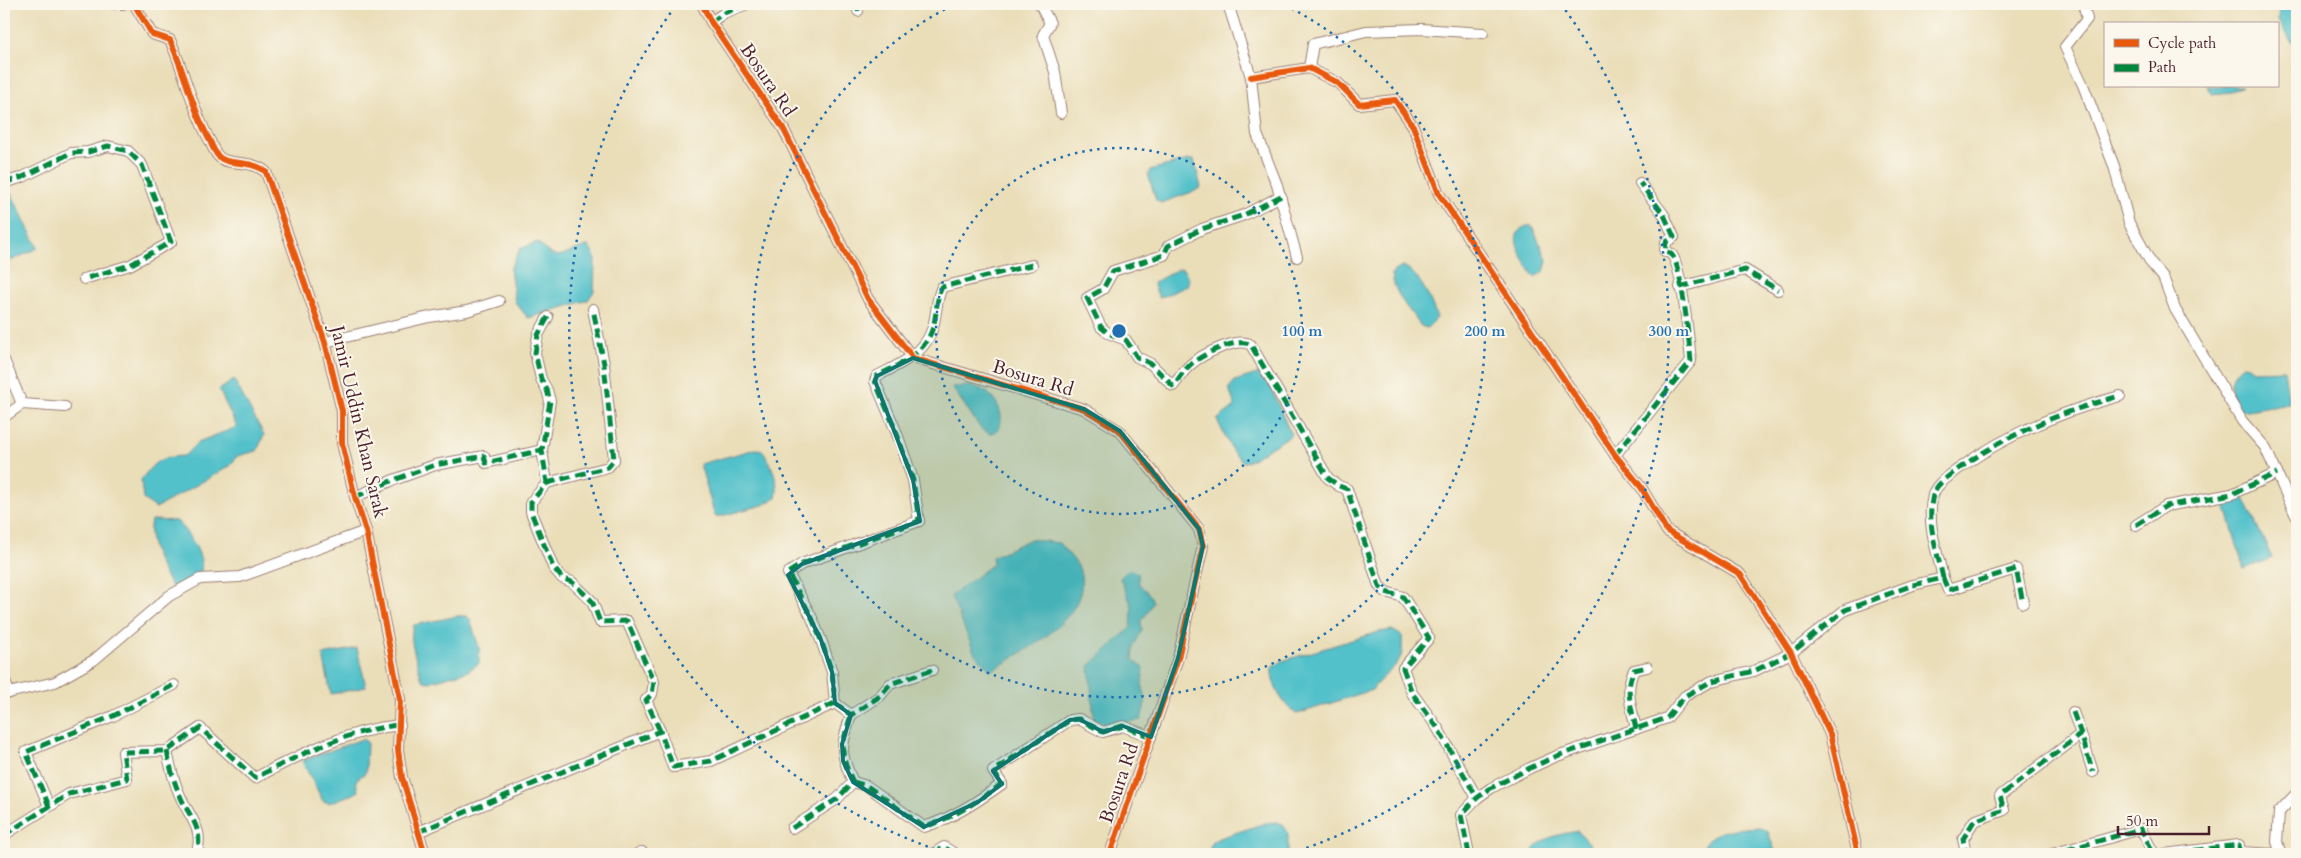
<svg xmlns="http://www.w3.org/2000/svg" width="2301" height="858" viewBox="0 0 2301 858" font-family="Cardo,serif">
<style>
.water{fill:#53c1ca;stroke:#4e707a}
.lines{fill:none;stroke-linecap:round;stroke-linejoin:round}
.street-casing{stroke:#9a7e72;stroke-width:12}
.street{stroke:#fff;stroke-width:10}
.quiet{stroke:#00873e;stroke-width:5;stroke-dasharray:10 5;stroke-linecap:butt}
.cycleway-casing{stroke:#fbf7ec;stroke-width:9}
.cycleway{stroke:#e8590c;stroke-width:6}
.marked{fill:#0f766e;fill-opacity:0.2;stroke:#0f766e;stroke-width:4;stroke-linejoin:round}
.ring{fill:none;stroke:#1f6fb2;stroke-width:2.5;stroke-dasharray:2.5 5}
.labels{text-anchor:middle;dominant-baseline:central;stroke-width:4;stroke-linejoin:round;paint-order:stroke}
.street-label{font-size:19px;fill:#4a1f2b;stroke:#fbf7ec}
.centre{fill:#1f6fb2;stroke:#fbf7ec;stroke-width:2.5}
.ring-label{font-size:15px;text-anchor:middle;font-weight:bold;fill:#1f6fb2;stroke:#fbf7ec;stroke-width:4;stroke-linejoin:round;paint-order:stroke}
</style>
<rect width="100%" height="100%" fill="#fbf7ec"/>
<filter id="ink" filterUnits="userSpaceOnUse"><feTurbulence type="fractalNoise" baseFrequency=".02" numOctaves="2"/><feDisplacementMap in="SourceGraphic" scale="10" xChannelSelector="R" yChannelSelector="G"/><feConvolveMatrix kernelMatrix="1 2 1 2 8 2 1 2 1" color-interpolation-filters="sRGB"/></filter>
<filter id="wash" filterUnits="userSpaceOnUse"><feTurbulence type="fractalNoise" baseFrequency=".0096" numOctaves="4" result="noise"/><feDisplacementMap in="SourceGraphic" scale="20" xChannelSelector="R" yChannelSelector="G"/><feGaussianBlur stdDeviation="1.12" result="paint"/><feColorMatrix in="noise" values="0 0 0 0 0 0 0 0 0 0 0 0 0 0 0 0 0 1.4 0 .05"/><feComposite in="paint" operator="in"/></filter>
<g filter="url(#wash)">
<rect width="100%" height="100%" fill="#eadeb9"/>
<g class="water">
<path d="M2280 4H2297V42H2292L2278 21Z"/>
<path d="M2207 86H2242L2231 92 2211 94Z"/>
<path d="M1188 160H1194L1201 187 1195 191 1161 203 1156 200 1148 174 1150 170Z"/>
<path d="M11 193 38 248 4 264V196Z"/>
<path d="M1527 226H1532L1547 260 1544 272 1534 277C1526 262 1503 234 1527 226Z"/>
<path d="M538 242C558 267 564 251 588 246L595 257 594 291 588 300 528 318 515 302 510 269 520 249Z"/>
<path d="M1403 266C1420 274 1431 300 1437 318L1427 328 1421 326C1410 311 1393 293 1392 273Z"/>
<path d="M1178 269H1183L1189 279 1187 286 1159 298 1153 283Z"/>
<path d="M2243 365 2248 366 2254 371 2284 370 2289 403 2242 411C2228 397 2226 376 2243 365Z"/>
<path d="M1260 373 1267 378 1291 435 1249 461 1243 462 1233 452 1217 420 1235 406 1229 388 1235 381Z"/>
<path d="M234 380 264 435 257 451 237 456 230 466 156 508 143 499 141 480C155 461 159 457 184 456L198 442 237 427 219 390Z"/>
<path d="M971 386C979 388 986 390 992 397 1002 407 1007 429 990 434L981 429 952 387Z"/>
<path d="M756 449 762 450C771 464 780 481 776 497L763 505 721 516H715L700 464Z"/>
<path d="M2244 498 2272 558 2244 569 2225 504V502Z"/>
<path d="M151 520 177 521C188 534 207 556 200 575L172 587C160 567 146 543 151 520Z"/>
<path d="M1031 539 1059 543C1065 551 1078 562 1080 571 1093 618 1023 651 991 671L975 654 951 596 993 564 992 557Z"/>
<path d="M1129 569 1138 573 1139 584 1150 595 1153 602 1148 612 1141 621 1142 630 1134 646 1133 660 1144 668 1142 684 1146 699 1141 720 1107 725 1094 719 1089 666 1131 627 1132 606 1120 578Z"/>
<path d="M458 616H467L470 619 479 648V663L468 671 429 682 424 681 421 677C418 663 407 639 414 625Z"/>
<path d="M1392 630 1402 636C1402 642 1403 651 1401 656 1396 669 1380 677 1372 690L1297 714C1284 708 1270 682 1272 668L1282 661 1379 632Z"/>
<path d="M357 648 366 687 331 694 323 655Z"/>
<path d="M362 739 367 742 366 772 356 780 358 792 329 803 323 801 302 761Z"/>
<path d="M1276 822 1282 824 1288 832V854H1208L1212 842 1219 838 1266 823Z"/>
<path d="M1760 827 1768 832 1776 854H1702C1705 827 1739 829 1760 827Z"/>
<path d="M1578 831 1589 843 1594 854H1531C1539 837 1562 834 1578 831Z"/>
</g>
</g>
<g filter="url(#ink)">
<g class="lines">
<defs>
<g id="street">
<path d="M114 4H123"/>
<path d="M134 4 152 34 170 40C185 73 192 109 210 141 212 146 215 153 219 157 228 166 251 159 266 172L325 342 342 411V443L355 497 366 531 400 699 398 750 402 777 425 854"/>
<path d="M702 4 711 22 783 128 868 299 913 358 1084 409 1120 431 1199 529 1203 546 1178 658 1110 854"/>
<path d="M857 4 858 11"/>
<path d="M1040 4 1050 23 1043 35 1055 72 1061 113"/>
<path d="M1228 4 1251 77 1257 134 1277 185 1297 257"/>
<path d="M2083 4 2087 19 2065 47 2083 85 2114 166 2129 223 2151 263 2163 277 2175 309 2242 421 2265 447 2297 518"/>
<path d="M711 22 724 13 747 4"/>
<path d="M1309 68 1313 44 1366 31 1421 29 1483 33"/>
<path d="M1251 77 1309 68 1338 83 1359 104 1395 100 1413 126 1439 194 1615 455 1641 487 1667 531 1740 574 1791 653 1830 734 1858 854"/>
<path d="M4 183 23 177 71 153 88 152 108 146 128 151 142 165 171 242 130 265 84 279"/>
<path d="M1281 196 1244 215 1202 229 1168 246 1164 255 1113 271 1103 289 1087 298 1101 327 1108 333 1126 340 1137 357 1151 364 1173 386C1178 380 1183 371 1190 365 1201 355 1238 336 1251 345L1328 478 1339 486 1347 489 1379 586 1386 592 1403 597 1429 638 1403 668 1412 693 1437 727 1477 798"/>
<path d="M1680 287 1745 270 1778 290"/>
<path d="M548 317 538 335 535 353 541 379 547 390 550 401 542 450 547 483 531 502V512L553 567 562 578 572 582 592 601 600 622 627 621 654 682 652 694 646 700 660 731"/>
<path d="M325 342 429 317 467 311 499 301"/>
<path d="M4 360 22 404 65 407"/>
<path d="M4 417 22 404"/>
<path d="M1615 455 1691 361C1689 342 1682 267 1672 255 1670 253 1668 252 1665 251L1666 242 1674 237 1664 215 1640 183"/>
<path d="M547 483 608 467 614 460 604 364 593 309"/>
<path d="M355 497 391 481 435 465 484 456 486 463 542 450"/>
<path d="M2136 525 2166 506 2232 494 2277 473"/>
<path d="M1943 578C1937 550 1926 523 1933 495 1936 484 1948 477 1957 470 2005 435 2063 411 2120 396"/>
<path d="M932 670 890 684 880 696 851 715 835 703 832 672 821 640 812 618 788 573 802 564 919 521 913 480 896 431 875 381 877 376C904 362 930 352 935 318 937 307 937 297 942 287L1032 265"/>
<path d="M4 678 9 693"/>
<path d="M4 694 55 682 94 660 169 596 200 579 240 577 366 531"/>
<path d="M2073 712 2081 734"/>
<path d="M1636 729C1632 708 1624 690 1634 670L1647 667"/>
<path d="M167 751C170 765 173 780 179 793 187 815 206 829 196 854"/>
<path d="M853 782 867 786 924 827C953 818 978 801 1002 784L993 771 1070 720 1079 719 1103 732 1123 726 1151 737"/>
<path d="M49 806 26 752 113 716 174 685"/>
<path d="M792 828 837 799 853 782C839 752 841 747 851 715"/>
<path d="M418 832 660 731 673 767 711 761 835 703"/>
<path d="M4 835 69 794 127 779 123 752 167 751 200 728 255 778C301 754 348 730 400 725"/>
<path d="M637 854 642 852 644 854"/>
<path d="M933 854 944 847 955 854"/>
<path d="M1469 854 1461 815 1477 798 1491 788 1530 768 1557 756 1667 718 1685 696 1712 681 1754 671 1791 653 1845 610 1913 585 1943 578 1948 590 2016 569 2023 603"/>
<path d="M1962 854 1966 853 1963 839 1974 821 2004 810 2000 796 2081 734 2093 772"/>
<path d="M2052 854 2141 829 2154 854"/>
<path d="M2164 854 2239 845 2240 852 2275 854"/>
<path d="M2281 854 2277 842 2279 812 2297 793"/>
</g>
</defs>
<use href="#street" class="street-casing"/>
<use href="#street" class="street"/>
<g class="quiet">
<path d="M857 4 858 11"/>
<path d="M711 22 724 13 747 4"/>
<path d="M4 183 23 177 71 153 88 152 108 146 128 151 142 165 171 242 130 265 84 279"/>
<path d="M1281 196 1244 215 1202 229 1168 246 1164 255 1113 271 1103 289 1087 298 1101 327 1108 333 1126 340 1137 357 1151 364 1173 386C1178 380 1183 371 1190 365 1201 355 1238 336 1251 345L1328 478 1339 486 1347 489 1379 586 1386 592 1403 597 1429 638 1403 668 1412 693 1437 727 1477 798"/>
<path d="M1680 287 1745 270 1778 290"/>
<path d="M548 317 538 335 535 353 541 379 547 390 550 401 542 450 547 483 531 502V512L553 567 562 578 572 582 592 601 600 622 627 621 654 682 652 694 646 700 660 731"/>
<path d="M1615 455 1691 361C1689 342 1682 267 1672 255 1670 253 1668 252 1665 251L1666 242 1674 237 1664 215 1640 183"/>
<path d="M547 483 608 467 614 460 604 364 593 309"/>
<path d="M355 497 391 481 435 465 484 456 486 463 542 450"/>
<path d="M2136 525 2166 506 2232 494 2277 473"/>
<path d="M1943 578C1937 550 1926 523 1933 495 1936 484 1948 477 1957 470 2005 435 2063 411 2120 396"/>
<path d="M932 670 890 684 880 696 851 715 835 703 832 672 821 640 812 618 788 573 802 564 919 521 913 480 896 431 875 381 877 376C904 362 930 352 935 318 937 307 937 297 942 287L1032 265"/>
<path d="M2073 712 2081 734"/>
<path d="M1636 729C1632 708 1624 690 1634 670L1647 667"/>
<path d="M167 751C170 765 173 780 179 793 187 815 206 829 196 854"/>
<path d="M853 782 867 786 924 827C953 818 978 801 1002 784L993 771 1070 720 1079 719 1103 732 1123 726 1151 737"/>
<path d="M49 806 26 752 113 716 174 685"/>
<path d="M792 828 837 799 853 782C839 752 841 747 851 715"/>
<path d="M418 832 660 731 673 767 711 761 835 703"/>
<path d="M4 835 69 794 127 779 123 752 167 751 200 728 255 778C301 754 348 730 400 725"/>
<path d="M637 854 642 852 644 854"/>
<path d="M933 854 944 847 955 854"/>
<path d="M1469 854 1461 815 1477 798 1491 788 1530 768 1557 756 1667 718 1685 696 1712 681 1754 671 1791 653 1845 610 1913 585 1943 578 1948 590 2016 569 2023 603"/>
<path d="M1962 854 1966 853 1963 839 1974 821 2004 810 2000 796 2081 734 2093 772"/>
<path d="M2052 854 2141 829 2154 854"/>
<path d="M2164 854 2239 845 2240 852 2275 854"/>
</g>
<defs>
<g id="cycleway">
<path d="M134 4 152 34 170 40C185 73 192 109 210 141 212 146 215 153 219 157 228 166 251 159 266 172L325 342 342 411V443L355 497 366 531 400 699 398 750 402 777 425 854"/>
<path d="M702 4 711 22 783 128 868 299 913 358 1084 409 1120 431 1199 529 1203 546 1178 658 1110 854"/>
<path d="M1251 77 1309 68 1338 83 1359 104 1395 100 1413 126 1439 194 1615 455 1641 487 1667 531 1740 574 1791 653 1830 734 1858 854"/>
</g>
</defs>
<use href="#cycleway" class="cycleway-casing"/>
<use href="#cycleway" class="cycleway"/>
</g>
</g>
<path class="marked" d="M913 358 1084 409 1120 431 1199 529 1203 546 1178 658 1151 737 1123 726 1103 732 1079 719 1070 720 993 771 1002 784 978 802 924 827 853 782 843 761 842 744 851 715 835 703 832 672 821 640 788 575 802 564 920 521 913 480 875 381 877 376Z"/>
<g class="ring">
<circle cx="1119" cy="331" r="183"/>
<path d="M1285 5A366 366 0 1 1 953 5"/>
<path d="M949 854A550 550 0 0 1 677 4M1561 4A550 550 0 0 1 1289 854"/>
</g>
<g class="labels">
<g class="street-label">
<text transform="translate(768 80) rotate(56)">Bosura Rd</text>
<text transform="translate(1033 378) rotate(17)">Bosura Rd</text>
<text transform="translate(359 422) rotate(77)">Jamir Uddin Khan Sarak</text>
<text transform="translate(1119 783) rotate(-71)">Bosura Rd</text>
</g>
</g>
<circle cx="1119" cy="331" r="8" class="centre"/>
<g class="ring-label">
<text x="1302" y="336">100 m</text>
<text x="1485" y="336">200 m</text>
<text x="1669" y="336">300 m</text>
</g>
<rect width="2301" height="858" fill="none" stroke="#fbf7ec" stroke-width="20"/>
<rect x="2104" y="22" width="175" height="65" fill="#fbf7ec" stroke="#b4a19f"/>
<rect x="2114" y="39" width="25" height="8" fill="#e8590c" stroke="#b4a19f"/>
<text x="2148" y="48" font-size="15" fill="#4a1f2b">Cycle path</text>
<rect x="2114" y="64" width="25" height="8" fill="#00873e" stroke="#b4a19f"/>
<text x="2148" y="72" font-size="15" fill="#4a1f2b">Path</text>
<path d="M2118 826v8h91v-8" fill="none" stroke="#4a1f2b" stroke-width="2.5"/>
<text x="2126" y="826" font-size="15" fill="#4a1f2b" stroke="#fbf7ec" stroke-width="4" paint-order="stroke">50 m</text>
</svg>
